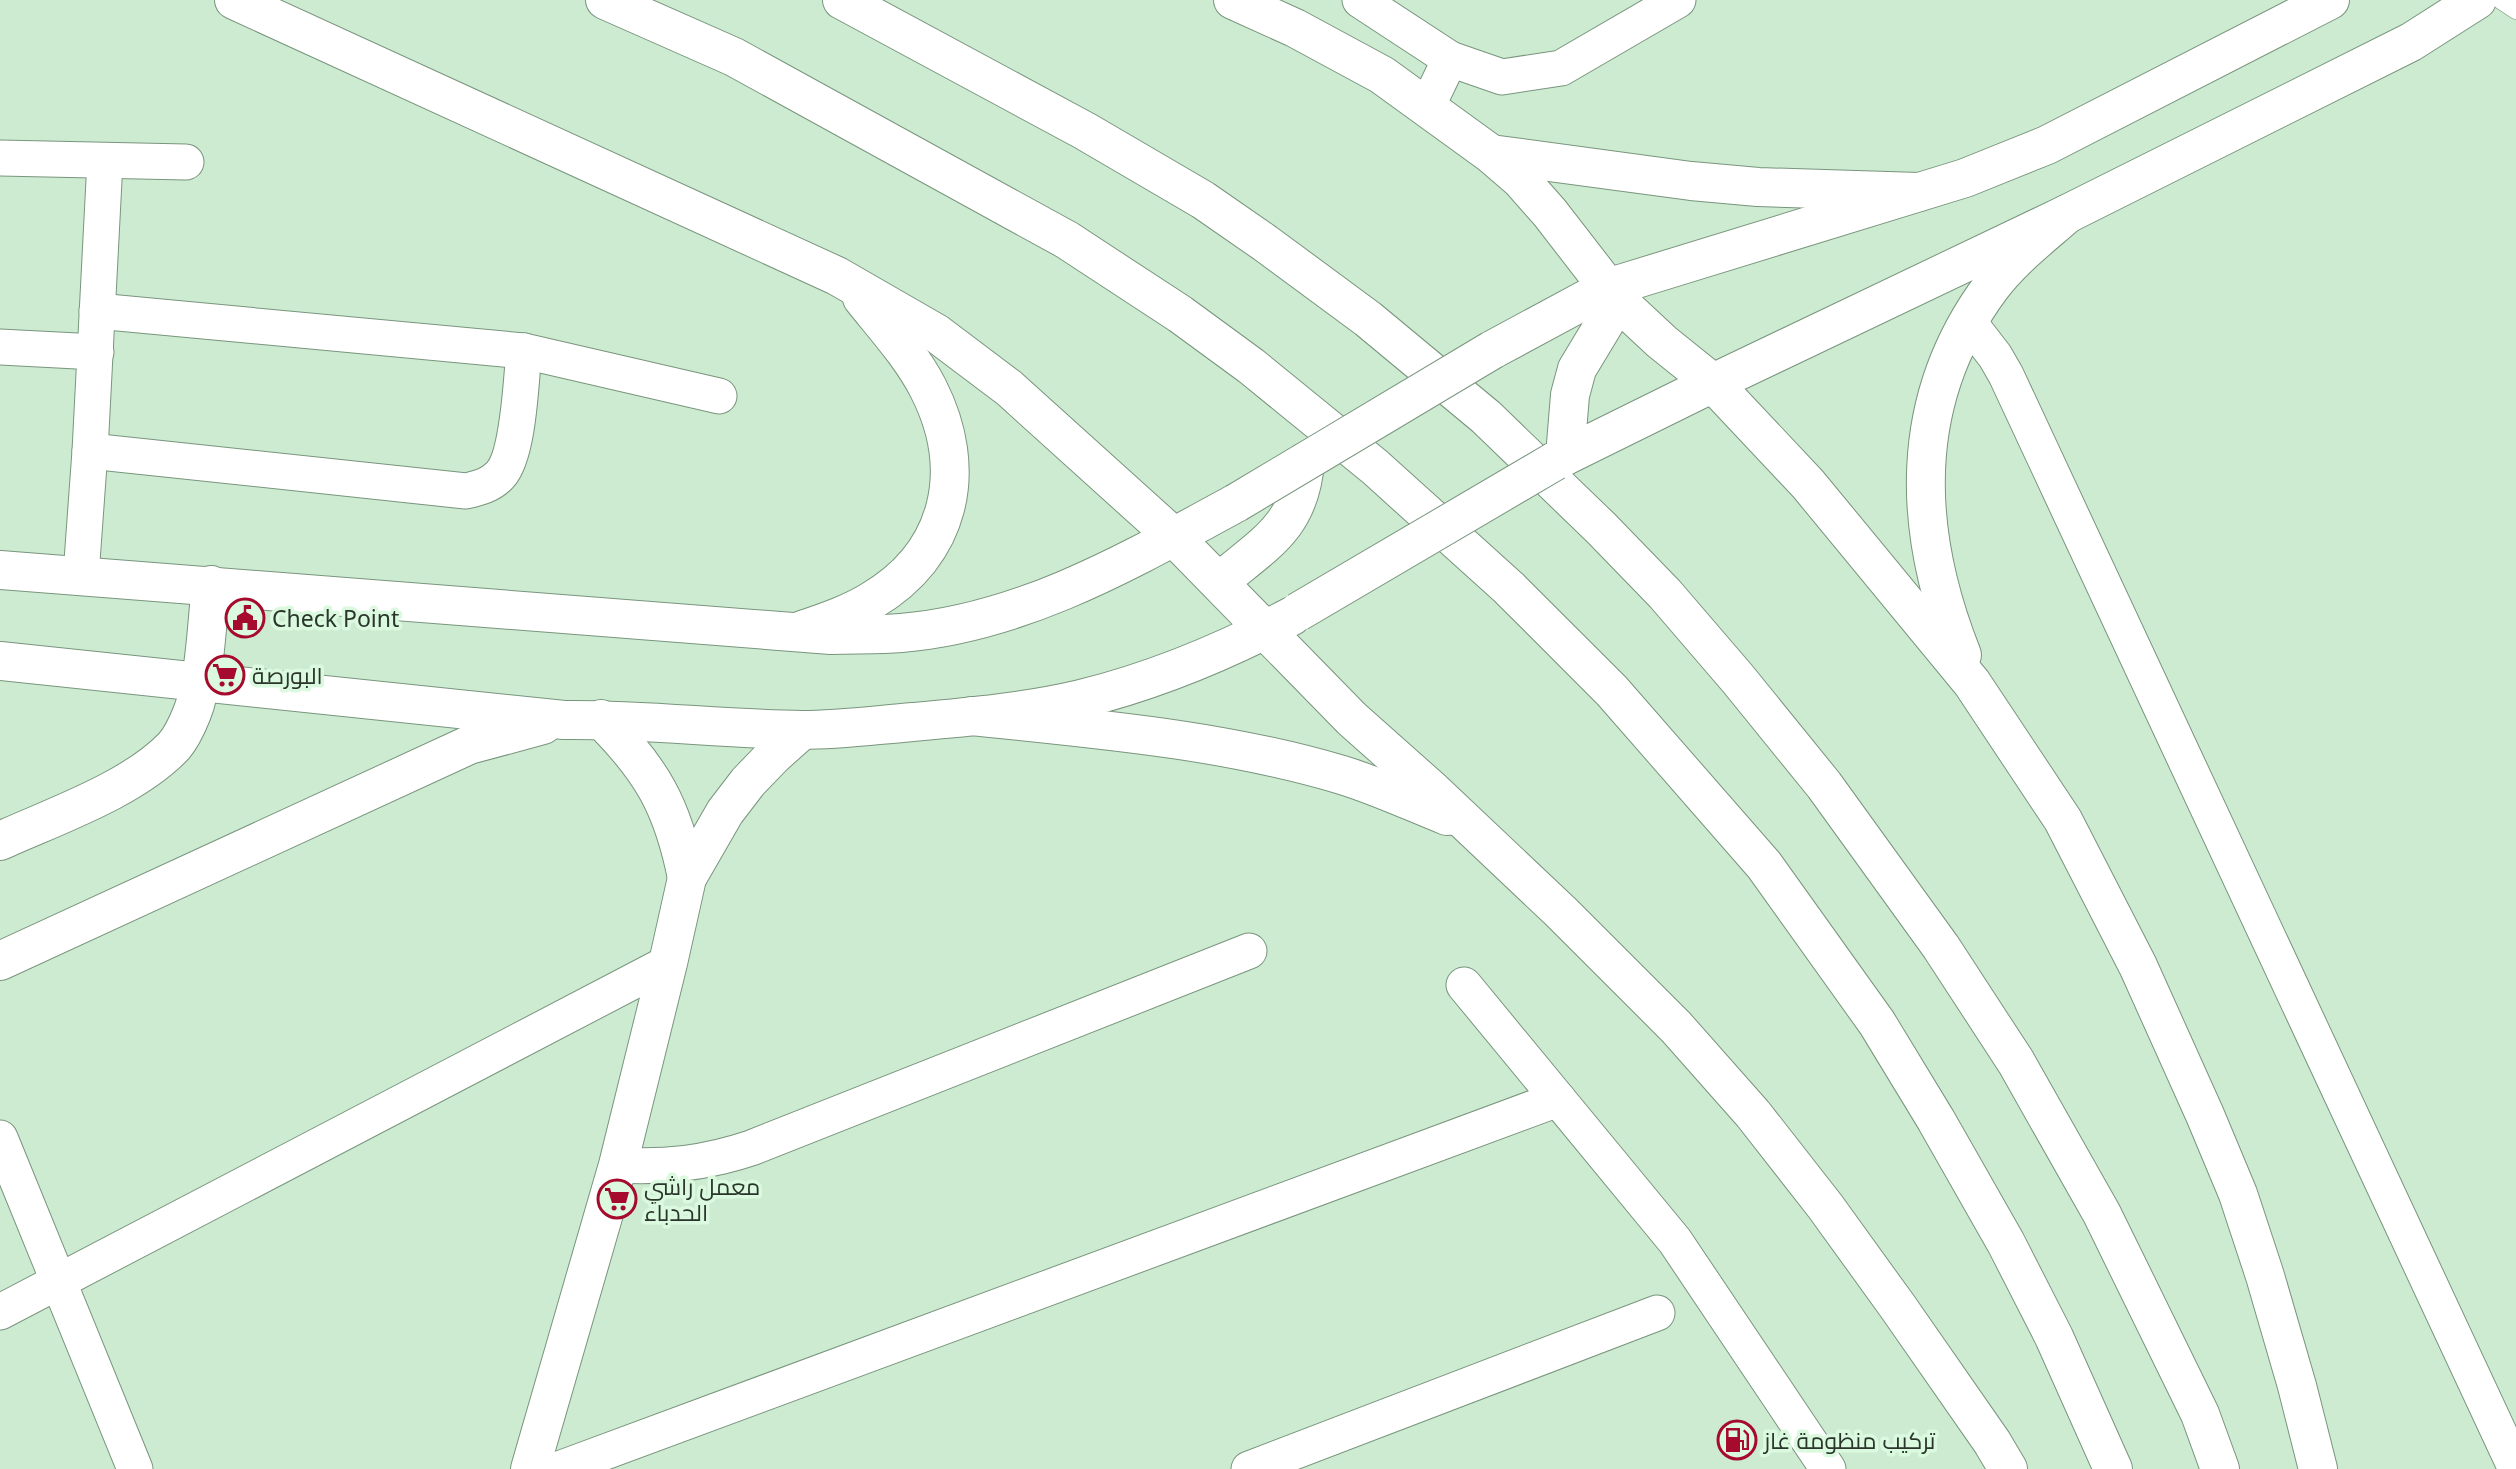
<svg xmlns="http://www.w3.org/2000/svg" width="2516" height="1469" viewBox="0 0 2516 1469" font-family="'Noto Sans',Cairo,sans-serif">
<style>
.lines{fill:none;stroke-linecap:round;stroke-linejoin:round}
.lane-casing{stroke:#79957d;stroke-width:19}
.street-casing{stroke:#79957d;stroke-width:37}
.secondary-casing{stroke:#79957d;stroke-width:40}
.primary-casing{stroke:#79957d;stroke-width:40}
.lane{stroke:#fff;stroke-width:18}
.street{stroke:#fff;stroke-width:35}
.secondary{stroke:#fff;stroke-width:38}
.primary{stroke:#fff;stroke-width:38}
.secondary-bridge-casing{stroke:#79957d;stroke-width:40;stroke-linecap:butt}
.secondary-bridge{stroke:#fff;stroke-width:38}
.labels{text-anchor:middle;dominant-baseline:central;stroke-width:7;stroke-linejoin:round;paint-order:stroke}
.poi-label{font-size:23px;fill:#2a362c;stroke:#daf9de;text-anchor:start}
</style>
<rect width="100%" height="100%" fill="#cdebd1"/>
<g class="lines">
<defs>
<path id="lane" d="M2501 0 2516 10"/>
<g id="street">
<path d="M1360 0 1450 59"/>
<path d="M1427 107 1450 59 1502 77 1561 68 1678 0"/>
<path d="M0 158 186 162"/>
<path d="M97 311 524 351 719 396"/>
<path d="M1968 321 1995 356 2006 375 2516 1469"/>
<path d="M0 347 96 352"/>
<path d="M90 451 466 491C479 488 491 485 500 475 519 455 521 379 524 351"/>
<path d="M81 575 90 451 105 161"/>
<path d="M1464 985 1675 1241 1828 1469"/>
<path d="M0 1138 135 1469"/>
<path d="M618 1165C665 1168 706 1163 751 1148L1249 951"/>
<path d="M0 1312 668 963"/>
<path d="M559 1469 1558 1099"/>
<path d="M1249 1469 1657 1313"/>
</g>
<g id="secondary">
<path d="M1492 350 1607 288 1965 178 2047 145 2330 0"/>
<path d="M1555 461 1713 383 2067 214 2411 42 2477 0"/>
<path d="M0 570 831 635C854 634 878 635 901 633 1023 623 1131 560 1236 503"/>
<path d="M1219 582C1264 544 1300 527 1305 462"/>
<path d="M0 661 564 720C643 719 722 729 802 730 839 730 876 725 913 722 969 717 1026 712 1081 699 1154 681 1226 651 1292 616"/>
<path d="M601 719C652 770 673 807 687 878"/>
<path d="M0 841C55 816 132 790 174 746 181 738 188 723 192 713 205 681 207 621 211 585"/>
<path d="M0 961 469 745 543 725"/>
<path d="M530 1469 618 1165 668 963 687 878 725 812 748 782 774 755 802 730"/>
</g>
<g id="primary">
<path d="M234 0 837 276 936 333 1009 388 1174 537 1352 719 1433 791 1561 912 1676 1027 1753 1114 1825 1206 1898 1307 1992 1442 2008 1469"/>
<path d="M605 0 734 57 1067 240 1180 314 1251 366 1375 467 1509 588 1612 691 1764 865 1877 1023 1936 1120 2006 1243 2054 1337 2113 1469"/>
<path d="M842 0 1085 131 1203 200 1265 243 1368 319 1486 417 1601 528 1665 594 1738 679 1824 785 1941 947 2016 1062 2102 1214 2200 1414 2220 1469"/>
<path d="M1233 0 1295 28 1382 75 1491 154 1520 179 1550 213 1618 301 1662 342 1713 383 1808 484 1972 683 2063 820 2138 966 2205 1115 2238 1194 2265 1276 2297 1386 2318 1469"/>
<path d="M1491 154 1691 181 1758 187 1919 192"/>
<path d="M1565 456 1570 395 1577 369 1618 301"/>
<path d="M797 632C822 623 848 615 871 601 951 554 970 470 928 388 911 355 885 327 862 298"/>
<path d="M1962 655C1912 529 1907 400 1991 287 2012 259 2041 237 2067 214"/>
<path d="M972 716C1096 729 1221 739 1342 775 1378 786 1412 802 1447 816"/>
</g>
</defs>
<use href="#lane" class="lane-casing"/>
<use href="#street" class="street-casing"/>
<use href="#secondary" class="secondary-casing"/>
<use href="#primary" class="primary-casing"/>
<use href="#lane" class="lane"/>
<use href="#street" class="street"/>
<use href="#secondary" class="secondary"/>
<use href="#primary" class="primary"/>
<defs>
<g id="secondary-bridge">
<path d="M1236 503 1492 350"/>
<path d="M1298 612 1555 461"/>
</g>
</defs>
<use href="#secondary-bridge" class="secondary-bridge-casing"/>
<use href="#secondary-bridge" class="secondary-bridge"/>
</g>
<defs>
<symbol id="civic-ring" viewBox="-11 -11 22 22"><circle r="9.5" fill="#daf9de" stroke="#a60b2e" stroke-width="1.5"/><path d="M-.6-6.5H3V-4.5H.6V-3L4-1V1h2V6H-6V1h2V-1L-.6-3ZM-1.2 2.5V6h2.4V2.5Z" fill="#a60b2e"/></symbol>
<symbol id="supermarket-ring" viewBox="-11 -11 22 22"><circle r="9.5" fill="#daf9de" stroke="#a60b2e" stroke-width="1.5"/><path d="M-6-5.5h2.5l.6 2H6L4.5 2H-2.5L-4.4-4H-6ZM-1.5 3.2a1.3 1.3 0 1 0 .1 0ZM3 3.2a1.3 1.3 0 1 0 .1 0Z" fill="#a60b2e"/></symbol>
<symbol id="fuel-ring" viewBox="-11 -11 22 22"><circle r="9.5" fill="#daf9de" stroke="#a60b2e" stroke-width="1.5"/><path d="M-5.5-6h7V0h2V4h1.3V-2.5L3-4.5l.8-.8L6-3V5H2.5V1h-1V6h-7ZM-4.2-4.7v3.2H.2V-4.7Z" fill="#a60b2e"/></symbol>
</defs>
<g fill-rule="evenodd">
<use href="#civic-ring" x="223" y="596" width="44" height="44"/>
<use href="#supermarket-ring" x="203" y="653" width="44" height="44"/>
<use href="#supermarket-ring" x="595" y="1177" width="44" height="44"/>
<use href="#fuel-ring" x="1715" y="1418" width="44" height="44"/>
</g>
<g class="labels">
<g class="poi-label">
<text x="272" y="618">Check Point</text>
<text x="252" y="675">البورصة</text>
<text x="644" y="1186">معمل راشي<tspan x="644" dy="26">الحدباء</tspan></text>
<text x="1764" y="1440">تركيب منظومة غاز</text>
</g>
</g>
</svg>
